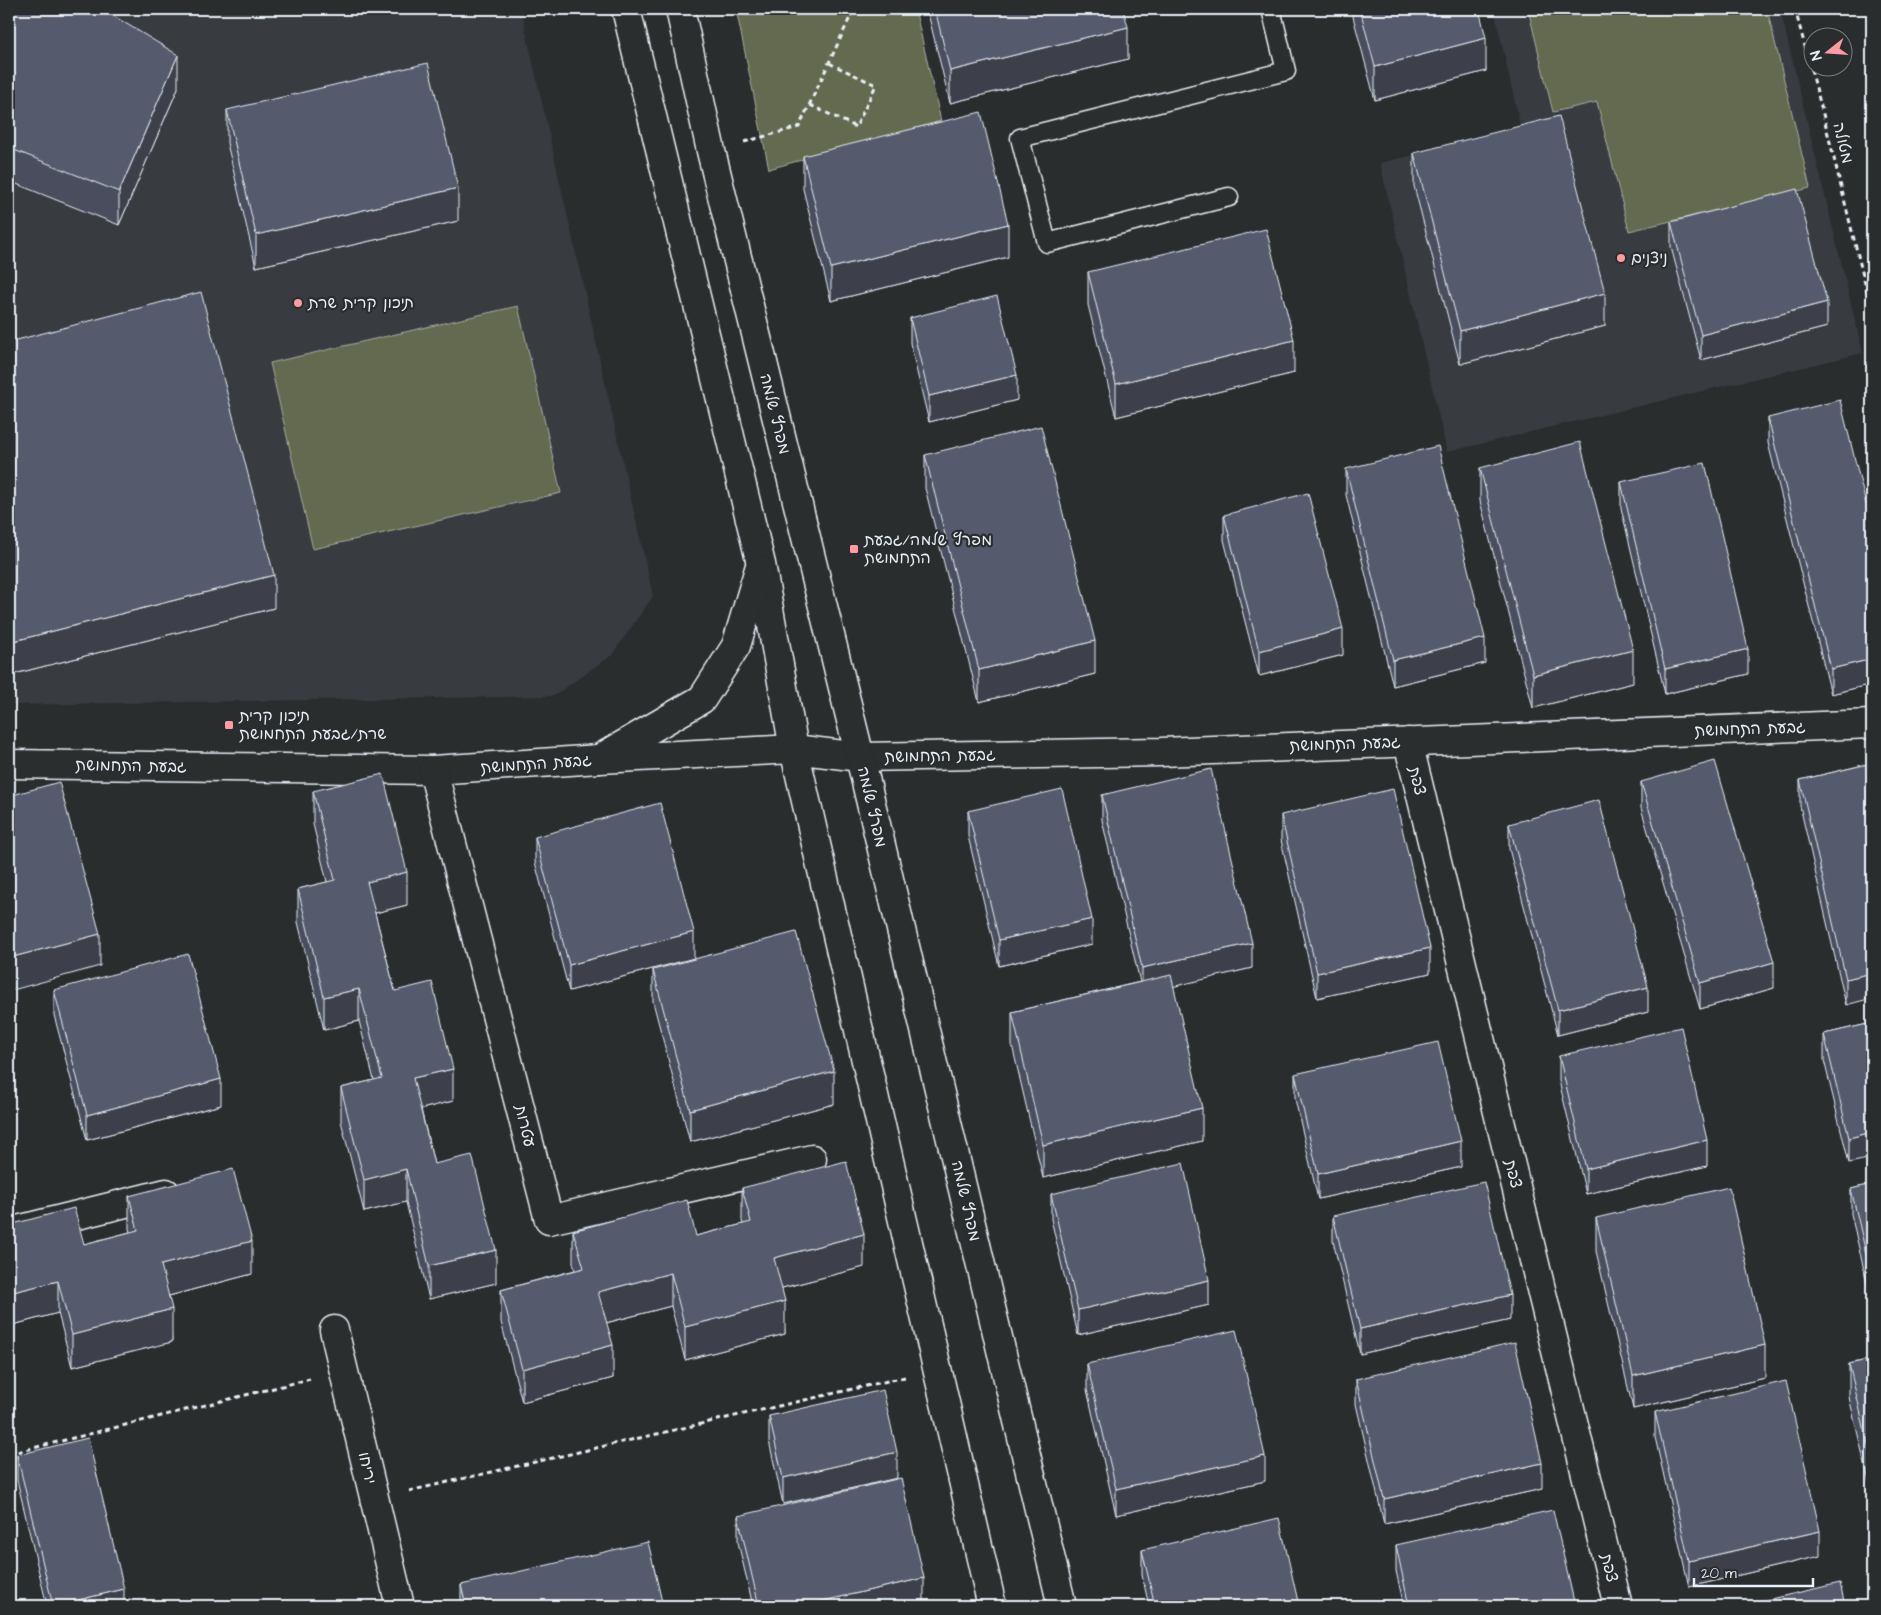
<svg xmlns="http://www.w3.org/2000/svg" width="1881" height="1615" viewBox="0 0 1881 1615" font-family="'Architects Daughter','Playpen Sans Hebrew',sans-serif">
<style>
.built{fill:#373a41}
.green{fill:#636a50;stroke:#a6aea4}
.lines{fill:none;stroke-linecap:round;stroke-linejoin:round}
.lane-casing{stroke:#e8f1f8;stroke-width:21}
.street-casing{stroke:#e8f1f8;stroke-width:31}
.secondary-casing{stroke:#e8f1f8;stroke-width:31}
.path{stroke:#e8f1f8;stroke-width:3;stroke-dasharray:5 4;stroke-linecap:butt}
.lane{stroke:#2a2d2e;stroke-width:18}
.street{stroke:#2a2d2e;stroke-width:28}
.secondary{stroke:#2a2d2e;stroke-width:28}
.wall{fill:#494d5d;stroke:#e8f1f8}
.shaded-wall{fill:#3c3f4c;stroke:#e8f1f8}
.building{fill:#555a6c;stroke:#e8f1f8}
.poi-dot{fill:#ff9aa2;stroke:#2a2d2e;stroke-width:2}
.labels{text-anchor:middle;dominant-baseline:central;stroke-width:4.5;stroke-linejoin:round;paint-order:stroke}
.street-label{font-size:16px;fill:#e8f1f8;stroke:#2a2d2e}
.poi-label{font-size:16px;fill:#e8f1f8;stroke:#2a2d2e;text-anchor:start}
</style>
<rect width="100%" height="100%" fill="#2a2d2e"/>
<filter id="ink" filterUnits="userSpaceOnUse"><feTurbulence type="fractalNoise" baseFrequency=".02" numOctaves="2"/><feDisplacementMap in="SourceGraphic" scale="10" xChannelSelector="R" yChannelSelector="G"/><feConvolveMatrix kernelMatrix="1 2 1 2 8 2 1 2 1" color-interpolation-filters="sRGB"/></filter>
<g filter="url(#ink)">
<g class="built">
<path d="M9 9H521L653 596 612 655 554 696 9 705Z"/>
<path d="M1494 9H1780L1863 353 1447 452 1380 163 1521 130Z"/>
</g>
<g class="green">
<path d="M736 9H915L941 121 769 169Z"/>
<path d="M1528 9H1767L1810 188 1629 231 1597 102 1553 112Z"/>
<path d="M518 306 561 493 313 549 270 363Z"/>
</g>
<g class="lines">
<defs>
<path id="lane" d="M1229 197 1047 243 1020 138 1286 71 1271 9"/>
<g id="street">
<path d="M1408 742 1618 1606"/>
<path d="M9 764 433 770 599 759 794 749 860 757 1161 752 1872 724"/>
<path d="M433 770 549 1220 812 1159"/>
<path d="M9 1232 166 1193"/>
<path d="M334 1330 400 1606"/>
</g>
<g id="secondary">
<path d="M626 9 761 564 794 749 992 1606"/>
<path d="M680 9 711 151 860 757 1062 1606"/>
<path d="M599 759 702 699 736 646 759 569"/>
</g>
</defs>
<use href="#lane" class="lane-casing"/>
<use href="#street" class="street-casing"/>
<use href="#secondary" class="secondary-casing"/>
<g class="path">
<path d="M1795 9 1823 114 1872 312"/>
<path d="M810 105 856 127 876 85 829 63"/>
<path d="M744 142 799 127 854 9"/>
<path d="M9 1454 310 1379"/>
<path d="M409 1491 905 1377"/>
</g>
<use href="#lane" class="lane"/>
<use href="#street" class="street"/>
<use href="#secondary" class="secondary"/>
</g>
<g class="wall">
<path d="M9 9 178 88 119 225 9 181Z"/>
<path d="M927 9H1123L1128 59 950 103Z"/>
<path d="M1351 9H1479L1486 71 1375 100Z"/>
<path d="M227 110 458 221 256 267 227 143Z"/>
<path d="M1414 153 1605 326 1460 364 1414 186Z"/>
<path d="M803 156 1008 257 831 301 803 189Z"/>
<path d="M1671 222 1827 327 1701 360 1671 247Z"/>
<path d="M1088 272 1294 373 1116 417 1088 305Z"/>
<path d="M910 318 1017 400 929 422 910 343Z"/>
<path d="M9 342 274 608 10 675 9 670Z"/>
<path d="M1768 418 1872 528V684L1831 694 1768 443Z"/>
<path d="M925 455 1095 674 979 702 925 488Z"/>
<path d="M1480 468 1633 683 1533 708 1480 501Z"/>
<path d="M1346 469 1485 663 1393 686 1346 495Z"/>
<path d="M1621 482 1748 674 1665 694 1621 508Z"/>
<path d="M1224 515 1343 655 1259 676 1224 540Z"/>
<path d="M1872 763 1846 1005 1800 806V780Z"/>
<path d="M1641 782 1774 988 1700 1009 1641 808Z"/>
<path d="M313 791 407 905 375 913 395 991 453 1101 421 1109 434 1164 496 1283 429 1299 406 1202 364 1212 341 1121V1088L374 1080 359 1021 324 1030 298 922V889L327 882 313 824Z"/>
<path d="M1102 795 1252 968 1173 986 1202 1141 1043 1178 1012 1045V1012L1140 982 1102 820Z"/>
<path d="M968 811 1092 944 999 966 968 836Z"/>
<path d="M1281 815 1430 973 1317 998 1281 840Z"/>
<path d="M1509 824 1648 1012 1558 1035 1509 849Z"/>
<path d="M535 837 694 958 569 991 535 862Z"/>
<path d="M653 970 834 1104 690 1142 653 1002Z"/>
<path d="M54 990 221 1105 87 1140 54 1015Z"/>
<path d="M1872 1023 1849 1163 1824 1060V1034Z"/>
<path d="M1559 1056 1707 1166 1586 1194 1559 1081Z"/>
<path d="M1295 1074 1461 1167 1318 1199 1295 1099Z"/>
<path d="M1872 1184V1304L1851 1214V1189Z"/>
<path d="M742 1188 864 1267 782 1288 785 1334 685 1360 671 1306 606 1323 613 1378 522 1402 501 1322V1290L575 1270 573 1263V1231L696 1236 743 1224 742 1221Z"/>
<path d="M1051 1194 1209 1305 1078 1335 1051 1219Z"/>
<path d="M129 1196 252 1274 169 1296 172 1342 72 1367 58 1313 9 1326V1225L84 1244 130 1232 129 1229Z"/>
<path d="M1333 1216 1510 1320 1360 1354 1333 1241Z"/>
<path d="M1596 1218 1765 1378 1633 1409 1596 1251Z"/>
<path d="M1872 1359V1494L1849 1397V1364Z"/>
<path d="M1087 1364 1265 1481 1116 1515 1087 1390Z"/>
<path d="M1356 1379 1542 1489 1384 1524 1356 1404Z"/>
<path d="M1655 1412 1820 1556 1689 1587 1655 1437Z"/>
<path d="M769 1416 897 1478 783 1504 769 1441Z"/>
<path d="M17 1455 124 1606H47L17 1480Z"/>
<path d="M738 1516 924 1603 911 1606H753L738 1542Z"/>
<path d="M1396 1545 1575 1606H1404L1396 1571Z"/>
<path d="M1142 1550 1299 1606H1149L1142 1575Z"/>
<path d="M461 1585 663 1606H461Z"/>
</g>
<g class="shaded-wall">
<path d="M1128 27V59L950 103V71Z"/>
<path d="M1486 38V71L1375 100V67Z"/>
<path d="M178 55V88L119 225V192Z"/>
<path d="M458 188V221L256 267V235Z"/>
<path d="M1008 224V257L831 301V268Z"/>
<path d="M1605 293V326L1460 364V331Z"/>
<path d="M1827 302V327L1701 360V335Z"/>
<path d="M1294 340V373L1116 417V384Z"/>
<path d="M1017 375V400L929 422V396Z"/>
<path d="M274 575V608L10 675V642Z"/>
<path d="M1343 629V655L1259 676V651Z"/>
<path d="M1485 638V663L1393 686V660Z"/>
<path d="M1095 641V674L979 702V670Z"/>
<path d="M1748 649V674L1665 694V669Z"/>
<path d="M1633 650V683L1533 708V675Z"/>
<path d="M1872 659V684L1831 694V669Z"/>
<path d="M407 872V905L367 915V882Z"/>
<path d="M1092 919V944L999 966V940Z"/>
<path d="M694 932V958L569 991V965Z"/>
<path d="M100 934V966L9 991V958Z"/>
<path d="M1252 943V968L1142 994V968Z"/>
<path d="M1430 948V973L1317 998V973Z"/>
<path d="M1774 962V988L1700 1009V983Z"/>
<path d="M1872 973V998L1846 1005V979Z"/>
<path d="M1648 987V1012L1558 1035V1010Z"/>
<path d="M359 989V1021L324 1030V997Z"/>
<path d="M453 1069V1101L413 1111V1078Z"/>
<path d="M834 1071V1104L690 1142V1110Z"/>
<path d="M221 1079V1105L87 1140V1115Z"/>
<path d="M1202 1108V1141L1043 1178V1145Z"/>
<path d="M1872 1132V1158L1849 1163V1138Z"/>
<path d="M1707 1140V1166L1586 1194V1169Z"/>
<path d="M1461 1141V1167L1318 1199V1174Z"/>
<path d="M406 1169V1202L364 1212V1180Z"/>
<path d="M864 1234V1267L774 1290V1258Z"/>
<path d="M252 1241V1274L161 1298V1265Z"/>
<path d="M496 1250V1283L429 1299V1266Z"/>
<path d="M671 1273V1306L598 1325V1292Z"/>
<path d="M1209 1280V1305L1078 1335V1310Z"/>
<path d="M58 1281V1313L9 1326V1293Z"/>
<path d="M1510 1295V1320L1360 1354V1329Z"/>
<path d="M785 1301V1334L685 1360V1327Z"/>
<path d="M172 1309V1342L72 1367V1335Z"/>
<path d="M613 1345V1378L522 1402V1369Z"/>
<path d="M1765 1345V1378L1633 1409V1376Z"/>
<path d="M897 1452V1478L783 1504V1478Z"/>
<path d="M1265 1456V1481L1116 1515V1489Z"/>
<path d="M1542 1463V1489L1384 1524V1499Z"/>
<path d="M1820 1531V1556L1689 1587V1561Z"/>
<path d="M924 1578V1603L911 1606H801Z"/>
<path d="M124 1589V1606H53Z"/>
</g>
<g class="building">
<path d="M9 9H102L178 55 119 192 9 148Z"/>
<path d="M935 9H1123L1128 27 950 71Z"/>
<path d="M1360 9H1479L1486 38 1375 67Z"/>
<path d="M428 63 458 188 256 235 227 110Z"/>
<path d="M981 112 1008 224 831 268 803 156Z"/>
<path d="M1559 116 1605 293 1460 331 1414 153Z"/>
<path d="M1797 189 1827 302 1701 335 1671 222Z"/>
<path d="M1266 229 1294 340 1116 384 1088 272Z"/>
<path d="M201 292 274 575 10 642 9 637V342Z"/>
<path d="M997 296 1017 375 929 396 910 318Z"/>
<path d="M1840 400 1872 528V659L1831 669 1768 418Z"/>
<path d="M1041 426 1095 641 979 670 925 455Z"/>
<path d="M1580 442 1633 650 1533 675 1480 468Z"/>
<path d="M1438 446 1485 638 1393 660 1346 469Z"/>
<path d="M1705 463 1748 649 1665 669 1621 482Z"/>
<path d="M1308 493 1343 629 1259 651 1224 515Z"/>
<path d="M1715 761 1774 962 1700 983 1641 782Z"/>
<path d="M1872 763V973L1846 979 1800 780Z"/>
<path d="M1211 769 1252 943 1142 968 1102 795Z"/>
<path d="M383 774 407 872 367 882 395 991 432 982 453 1069 413 1078 434 1164 472 1155 496 1250 429 1266 406 1169 364 1180 341 1088 382 1078 359 989 324 997 298 889 335 880 313 791Z"/>
<path d="M59 782 100 934 9 958V796Z"/>
<path d="M1062 789 1092 919 999 940 968 811Z"/>
<path d="M1393 789 1430 948 1317 973 1281 815Z"/>
<path d="M1599 800 1648 987 1558 1010 1509 824Z"/>
<path d="M660 803 694 932 569 965 535 837Z"/>
<path d="M796 932 834 1071 690 1110 653 970Z"/>
<path d="M188 954 221 1079 87 1115 54 990Z"/>
<path d="M1171 975 1202 1108 1043 1145 1012 1012Z"/>
<path d="M1872 1023V1132L1849 1138 1824 1034Z"/>
<path d="M1681 1027 1707 1140 1586 1169 1559 1056Z"/>
<path d="M1438 1042 1461 1141 1318 1174 1295 1074Z"/>
<path d="M846 1161 864 1234 774 1258 785 1301 685 1327 671 1273 598 1292 613 1345 522 1369 501 1290 584 1268 573 1231 687 1200 696 1236 751 1222 742 1188Z"/>
<path d="M1183 1163 1209 1280 1078 1310 1051 1194Z"/>
<path d="M233 1169 252 1241 161 1265 172 1309 72 1335 58 1281 9 1293V1225L74 1208 84 1244 138 1230 129 1196Z"/>
<path d="M1484 1182 1510 1295 1360 1329 1333 1216Z"/>
<path d="M1872 1184V1279L1851 1189Z"/>
<path d="M1729 1187 1765 1345 1633 1376 1596 1218Z"/>
<path d="M1236 1330 1265 1456 1116 1489 1087 1364Z"/>
<path d="M1515 1342 1542 1463 1384 1499 1356 1379Z"/>
<path d="M1872 1359V1461L1849 1364Z"/>
<path d="M1786 1381 1820 1531 1689 1561 1655 1412Z"/>
<path d="M883 1390 897 1452 783 1478 769 1416Z"/>
<path d="M88 1438 124 1589 53 1606 17 1455Z"/>
<path d="M901 1478 924 1578 801 1606H759L738 1516Z"/>
<path d="M1553 1510 1575 1606H1409L1396 1545Z"/>
<path d="M1279 1518 1299 1606H1155L1142 1550Z"/>
<path d="M648 1542 663 1606H466L461 1585Z"/>
<path d="M1840 1583 1845 1606H1740Z"/>
</g>
</g>
<g class="poi-dot">
<circle cx="1621" cy="258" r="5"/>
<circle cx="298" cy="303" r="5"/>
<rect x="849" y="544" width="10" height="10" rx="2.5"/>
<rect x="224" y="720" width="10" height="10" rx="2.5"/>
</g>
<g class="labels">
<g class="street-label">
<text transform="translate(1843 143) rotate(76)">מטולה</text>
<text transform="translate(775 414) rotate(76)">מפרץ שלמה</text>
<text transform="translate(1750 729) rotate(-2)">גבעת התחמושת</text>
<text transform="translate(1345 744) rotate(-2)">גבעת התחמושת</text>
<text transform="translate(940 756) rotate(-1)">גבעת התחמושת</text>
<text transform="translate(536 764) rotate(-4)">גבעת התחמושת</text>
<text transform="translate(131 766) rotate(1)">גבעת התחמושת</text>
<text transform="translate(1417 781) rotate(76)">צפת</text>
<text transform="translate(872 807) rotate(77)">מפרץ שלמה</text>
<text transform="translate(525 1126) rotate(76)">עטרות</text>
<text transform="translate(1513 1174) rotate(76)">צפת</text>
<text transform="translate(966 1201) rotate(77)">מפרץ שלמה</text>
<text transform="translate(367 1468) rotate(77)">יריחו</text>
<text transform="translate(1609 1568) rotate(76)">צפת</text>
</g>
<g class="poi-label">
<text x="1631" y="258">ניצנים</text>
<text x="308" y="303">תיכון קרית שרת</text>
<text x="864" y="540">מפרץ שלמה/גבעת<tspan x="864" dy="18">התחמושת</tspan></text>
<text x="239" y="716">תיכון קרית<tspan x="239" dy="18">שרת/גבעת התחמושת</tspan></text>
</g>
</g>
<rect width="1881" height="1615" fill="none" stroke="#2a2d2e" stroke-width="30"/>
<rect x="15" y="15" width="1851" height="1585" fill="none" stroke="#e8f1f8" stroke-width="2" filter="url(#ink)"/>
<g transform="translate(1828 52) rotate(253)"><circle r="24" fill="#2a2d2e" stroke="#767b7f"/>
<path d="M0-4L9 19L0 12L-9 19Z" fill="#ff9aa2"/>
<text y="-8" font-size="14" font-weight="bold" text-anchor="middle" fill="#e8f1f8">N</text>
</g>
<path d="M1694 1578v8h119v-8" fill="none" stroke="#e8f1f8" stroke-width="2.5"/>
<text x="1701" y="1578" font-size="15" fill="#e8f1f8" stroke="#2a2d2e" stroke-width="4" paint-order="stroke">20 m</text>
</svg>
